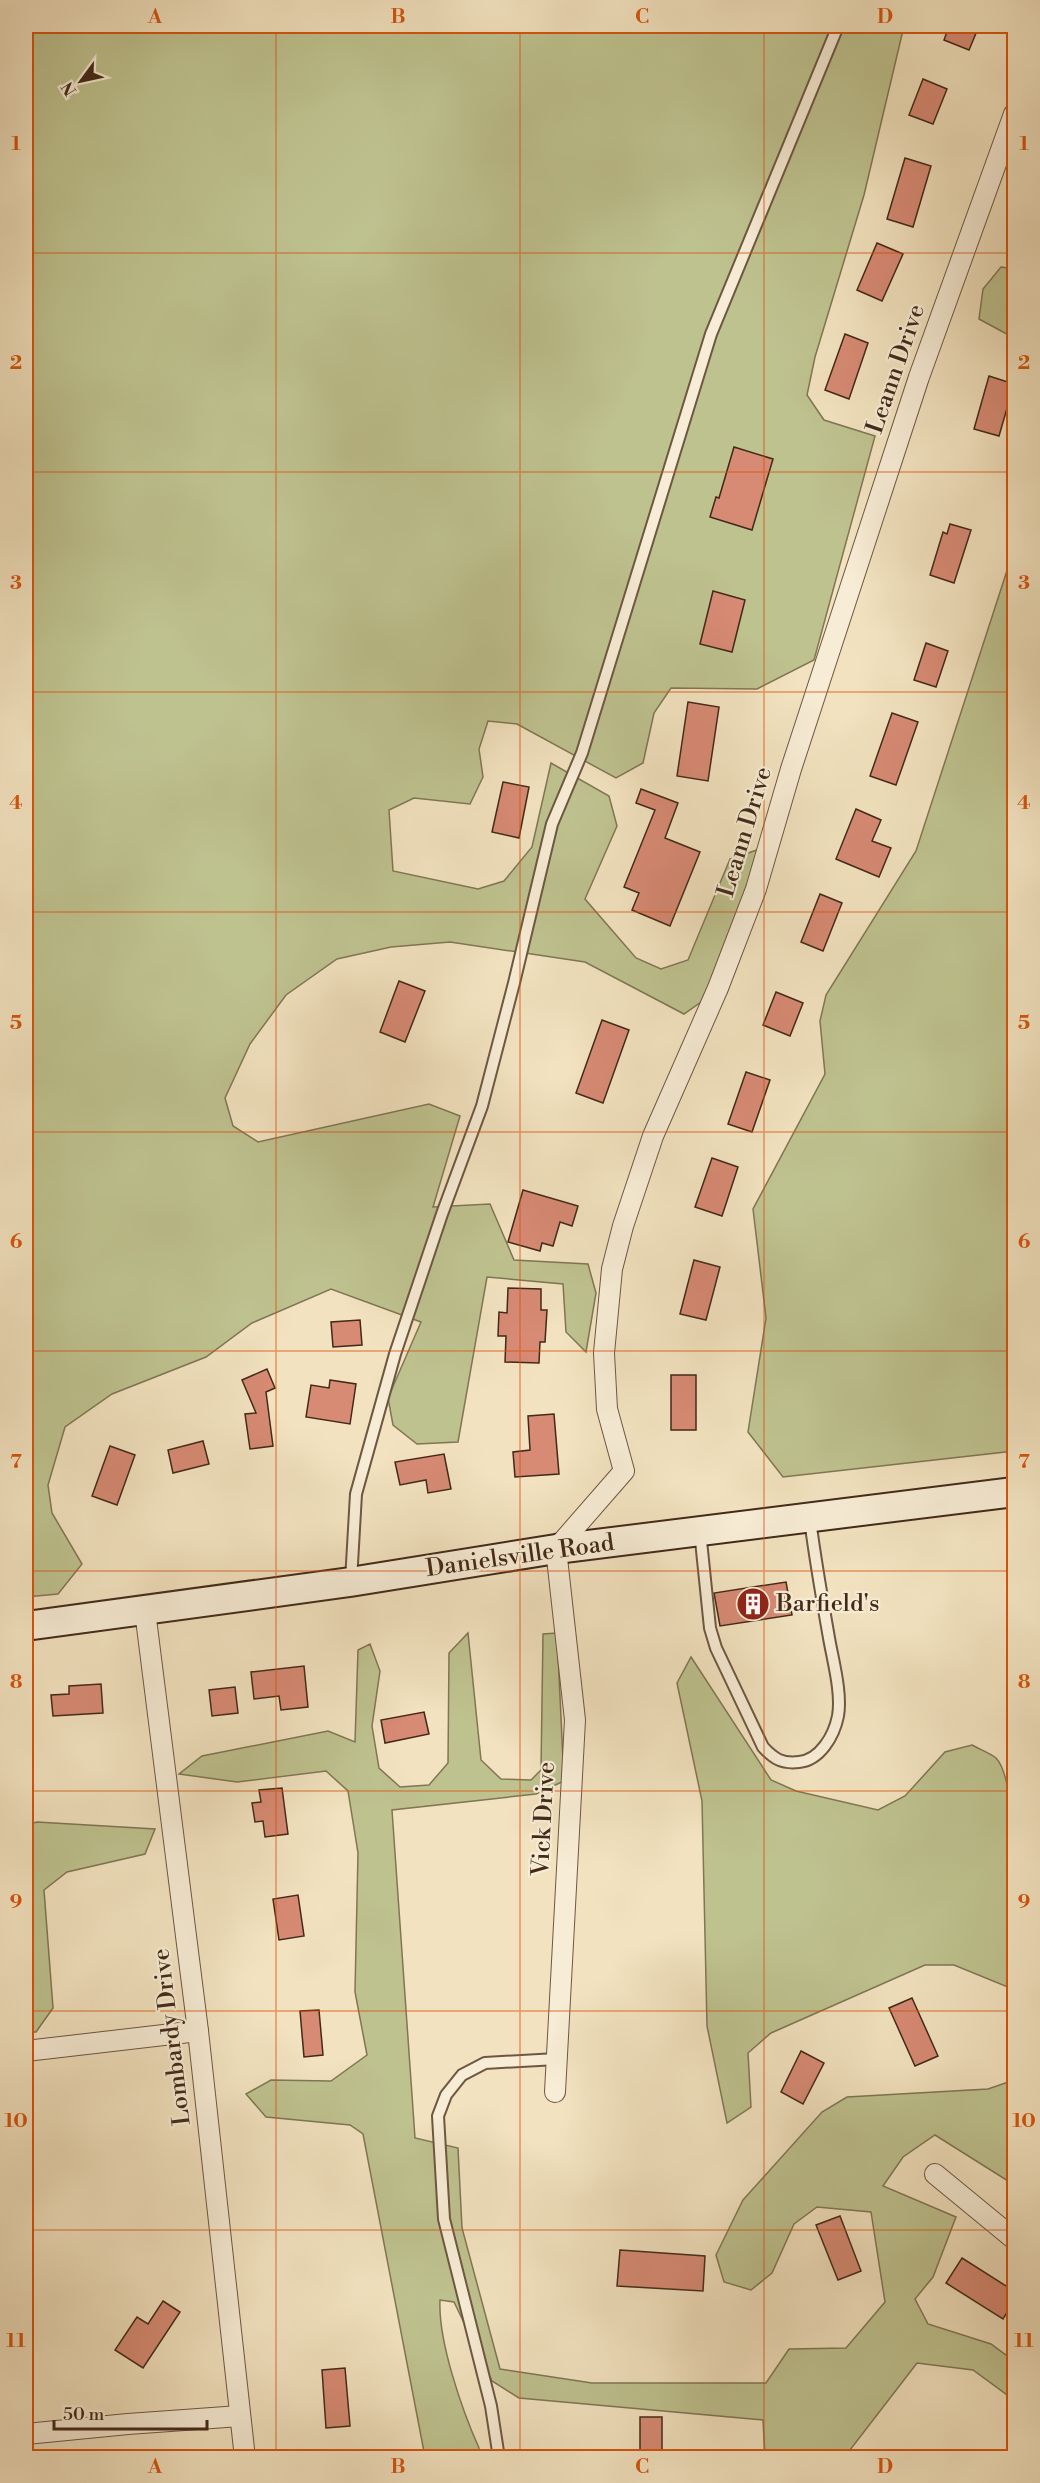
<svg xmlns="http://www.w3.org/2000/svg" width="1040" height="2483" viewBox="0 0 1040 2483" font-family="'Libre Bodoni',serif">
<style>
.green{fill:#bec28f;stroke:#807654;stroke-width:1.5}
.building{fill:#d78a74;stroke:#422918;stroke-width:1.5}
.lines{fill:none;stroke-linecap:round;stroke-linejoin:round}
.service-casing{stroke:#6e5742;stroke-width:14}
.minor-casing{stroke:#6e5742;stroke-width:22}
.secondary-casing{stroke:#422918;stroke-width:32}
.service{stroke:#f7ecd5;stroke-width:10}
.minor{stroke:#f7ecd5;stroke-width:20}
.secondary{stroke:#f7ecd5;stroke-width:28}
.grid{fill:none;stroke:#d7540d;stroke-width:1.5;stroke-opacity:0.55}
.labels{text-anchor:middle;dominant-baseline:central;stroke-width:4.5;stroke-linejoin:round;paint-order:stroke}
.street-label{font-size:24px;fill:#422918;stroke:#f7ecd5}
.poi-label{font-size:24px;fill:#422918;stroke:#f7ecd5;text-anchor:start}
.neatline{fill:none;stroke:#d7540d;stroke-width:2}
.grid-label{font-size:20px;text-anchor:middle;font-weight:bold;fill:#d7540d}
</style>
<rect width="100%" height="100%" fill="#f2e2bf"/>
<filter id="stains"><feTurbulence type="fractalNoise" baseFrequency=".00333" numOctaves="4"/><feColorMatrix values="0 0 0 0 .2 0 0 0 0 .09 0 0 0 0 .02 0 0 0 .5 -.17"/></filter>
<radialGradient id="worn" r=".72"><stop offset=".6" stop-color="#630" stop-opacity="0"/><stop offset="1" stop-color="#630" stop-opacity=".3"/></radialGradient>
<g class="green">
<path d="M26 26H904L864 195 815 357 807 395 824 420 875 436 814 660 757 689 671 688 654 713 643 763 616 778 517 724 488 721 479 749 483 777 470 804 414 798 389 810 393 871 478 889 504 881 532 847 551 763 609 796 617 826 585 899 636 958 661 969 688 960 730 859 757 850 764 866 701 1002 684 1014 585 962 450 942 391 947 337 959 286 995 250 1044 225 1098 233 1126 258 1142 429 1104 460 1116 433 1207 490 1204 514 1260 588 1264 596 1293 586 1352 566 1332 563 1284 487 1277 458 1442 417 1444 393 1425 388 1398 421 1322 331 1289 252 1323 206 1357 112 1394 65 1427 48 1485 52 1513 82 1564 58 1594 26 1597Z"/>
<path d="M1001 267 1014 269V338L979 319 983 289Z"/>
<path d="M1014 549V1451L783 1477 748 1432 766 1318 753 1209 825 1074 820 1021 826 995 916 851Z"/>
<path d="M468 1633 481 1760 501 1779 531 1780 541 1770 543 1634 557 1633 564 1781 536 1794 392 1810 415 2138 458 2148 462 2228 500 2369 592 2383H766L789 2349 846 2348 885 2302 871 2212 817 2207 794 2224 772 2273 751 2290 724 2282 716 2255 743 2200 822 2112 847 2097 988 2089 1014 2080V2181H1008L935 2135 903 2157 883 2186 956 2217 933 2277 915 2299 928 2324 991 2344 1014 2361V2400L973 2370 917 2363 850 2450 838 2457H765L763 2420 519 2398 492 2381 454 2302 440 2300C438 2341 462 2410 479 2448L478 2457H425L363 2134 350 2125 266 2117 246 2094 271 2080 331 2081 367 2055 355 1992 358 1853 348 1791 326 1771 237 1782 179 1774 202 1756 328 1731 355 1742 358 1650 370 1644 380 1671 372 1726 379 1768 400 1787 429 1785 448 1763 449 1653Z"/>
<path d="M691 1657 771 1780 796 1791 878 1810 905 1796 945 1752 972 1745C979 1749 990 1753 996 1758 1022 1784 1015 1956 1014 1999L1008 1987 954 1965H925L771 2033 748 2053 751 2107 727 2123 707 2026 702 1801 677 1683Z"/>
<path d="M37 1822 155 1829 145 1854 67 1872 44 1890 53 2008 36 2032H26V1825Z"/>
</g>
<g class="building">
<path d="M949 26H979L969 50 944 40Z"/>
<path d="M923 79 947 89 933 124 909 115Z"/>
<path d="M905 158 931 166 913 227 887 219Z"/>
<path d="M877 243 903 254 882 301 857 290Z"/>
<path d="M845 334 868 343 849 399 825 390Z"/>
<path d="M989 376 1014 384 999 436 974 429Z"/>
<path d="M734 447 773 459 752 530 710 517 716 497 719 498Z"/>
<path d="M950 524 971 530 954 583 930 575 943 532 947 534Z"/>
<path d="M713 591 745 600 732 652 700 644Z"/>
<path d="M926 643 948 651 936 687 914 680Z"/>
<path d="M688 702 719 707 708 781 677 776Z"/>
<path d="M892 713 918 722 896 785 870 776Z"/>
<path d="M503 782 529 787 519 838 492 832Z"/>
<path d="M641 789 678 803 665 838 700 852 670 926 632 910 639 893 624 887 655 810 636 803Z"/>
<path d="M856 809 881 820 872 841 891 848 879 877 836 859Z"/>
<path d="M820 894 842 903 823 951 801 942Z"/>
<path d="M399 981 425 991 405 1042 380 1032Z"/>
<path d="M776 992 803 1003 790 1036 763 1025Z"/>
<path d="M602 1020 629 1030 603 1103 576 1093Z"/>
<path d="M746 1072 770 1080 752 1132 728 1124Z"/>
<path d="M712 1158 738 1167 722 1216 695 1207Z"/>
<path d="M523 1190 578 1206 572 1226 560 1222 553 1246 542 1243 540 1251 508 1242Z"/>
<path d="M694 1260 720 1267 706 1320 680 1314Z"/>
<path d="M508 1288 541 1289V1310H547L545 1342H540L539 1363 505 1362 506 1336H498L499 1312 507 1313Z"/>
<path d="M360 1320 362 1345 333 1347 331 1322Z"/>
<path d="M267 1369 275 1388 266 1392 273 1446 250 1449 245 1414 256 1413 242 1380Z"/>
<rect x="671" y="1375" width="25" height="55"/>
<path d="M330 1380 356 1384 350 1424 306 1417 311 1385 329 1388Z"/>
<path d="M554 1414 559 1474 515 1477 513 1452 530 1450 528 1416Z"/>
<path d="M203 1441 209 1464 173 1473 168 1450Z"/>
<path d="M110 1446 135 1455 117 1505 92 1496Z"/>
<path d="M444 1454 451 1489 428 1493 426 1480 400 1485 395 1462Z"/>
<path d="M786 1582 792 1615 720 1626 714 1593Z"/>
<path d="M304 1666 308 1707 281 1710 279 1696 254 1699 251 1672Z"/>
<path d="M101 1684 103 1713 53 1716 51 1695 69 1694V1686Z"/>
<path d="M235 1687 238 1713 212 1716 209 1690Z"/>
<path d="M424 1712 429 1734 385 1743 381 1720Z"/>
<path d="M282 1788 288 1834 265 1837 263 1821 255 1822 252 1803 261 1802 259 1790Z"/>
<path d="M298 1895 304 1936 279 1940 273 1899Z"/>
<path d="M912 1998 938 2056 915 2066 889 2008Z"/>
<path d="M319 2010 323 2055 304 2057 300 2011Z"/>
<path d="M801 2051 824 2063 803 2104 781 2092Z"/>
<path d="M840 2216 861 2271 838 2280 816 2225Z"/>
<path d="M620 2250 705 2256 703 2291 617 2286Z"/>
<path d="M962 2258 1014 2291V2301L1003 2319 946 2283Z"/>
<path d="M163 2301 180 2312 143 2368 115 2350 137 2317 148 2324Z"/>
<path d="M345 2368 350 2426 326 2428 322 2370Z"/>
<rect x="640" y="2417" width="22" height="40"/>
</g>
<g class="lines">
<defs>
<g id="service">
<path d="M700 1531 710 1628 716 1648 763 1747C774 1759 782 1764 799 1762 820 1760 834 1736 838 1716 842 1693 833 1661 829 1638 822 1598 815 1559 810 1519"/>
<path d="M351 1581 356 1494 395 1354 442 1214 482 1106 514 983 552 824 582 753 711 334 838 26"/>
<path d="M499 2458 491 2406 444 2219 438 2116 446 2095 462 2075 485 2063 557 2059"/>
</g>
<g id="minor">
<path d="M145 1611 198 2031 245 2458"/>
<path d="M26 2051 198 2031"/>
<path d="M555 2092 575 1720 556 1549 624 1471 607 1409 604 1353 612 1269 623 1226 653 1136 718 988 756 889 791 769 919 377 1014 114"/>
<path d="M935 2174 1014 2239"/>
<path d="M26 2434 128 2424 240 2416"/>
</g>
<path id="secondary" d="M26 1626 350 1582 556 1549 1014 1492"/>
</defs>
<use href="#service" class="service-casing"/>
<use href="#minor" class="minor-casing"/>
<use href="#secondary" class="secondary-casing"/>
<use href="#service" class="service"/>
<use href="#minor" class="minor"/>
<use href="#secondary" class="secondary"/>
</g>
<path class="grid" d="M276 26V2458M520 26V2458M764 26V2458M26 253H1014M26 472H1014M26 692H1014M26 912H1014M26 1132H1014M26 1351H1014M26 1571H1014M26 1791H1014M26 2011H1014M26 2230H1014"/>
<defs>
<symbol id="building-disc" viewBox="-11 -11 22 22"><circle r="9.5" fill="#8f2418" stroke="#f7ecd5"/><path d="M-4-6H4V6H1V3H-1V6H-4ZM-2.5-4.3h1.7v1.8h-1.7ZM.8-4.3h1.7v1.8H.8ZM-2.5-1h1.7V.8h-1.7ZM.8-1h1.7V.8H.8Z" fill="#fff"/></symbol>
</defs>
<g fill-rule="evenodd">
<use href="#building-disc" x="734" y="1585" width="38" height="38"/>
</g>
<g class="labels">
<g class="street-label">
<text transform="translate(896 369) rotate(-71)">Leann Drive</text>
<text transform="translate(745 832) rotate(-73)">Leann Drive</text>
<text transform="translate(520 1556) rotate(-8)">Danielsville Road</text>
<text transform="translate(544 1819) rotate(-87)">Vick Drive</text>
<text transform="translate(172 2037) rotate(-97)">Lombardy Drive</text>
</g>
<g class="poi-label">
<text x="776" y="1604">Barfield's</text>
</g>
</g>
<rect width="1040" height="2483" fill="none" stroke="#f2e2bf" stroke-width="66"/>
<g transform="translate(81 81) rotate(237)" stroke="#f7ecd5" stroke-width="4.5" paint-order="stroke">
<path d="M0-4.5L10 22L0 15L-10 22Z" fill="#422918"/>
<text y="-9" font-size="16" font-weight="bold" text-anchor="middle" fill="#422918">N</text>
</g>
<path d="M54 2420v9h153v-9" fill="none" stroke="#422918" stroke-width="3"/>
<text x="63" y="2420" font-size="18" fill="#422918" stroke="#f7ecd5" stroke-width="4.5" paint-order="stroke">50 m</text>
<rect x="33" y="33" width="974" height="2417" class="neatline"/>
<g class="grid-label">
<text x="155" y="23">A</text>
<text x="398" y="23">B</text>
<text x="642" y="23">C</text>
<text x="885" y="23">D</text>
<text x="16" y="150">1</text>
<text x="1024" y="150">1</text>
<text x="16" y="369">2</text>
<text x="1024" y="369">2</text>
<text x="16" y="589">3</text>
<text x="1024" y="589">3</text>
<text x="16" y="809">4</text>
<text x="1024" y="809">4</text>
<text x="16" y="1029">5</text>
<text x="1024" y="1029">5</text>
<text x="16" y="1248">6</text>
<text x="1024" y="1248">6</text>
<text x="16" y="1468">7</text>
<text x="1024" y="1468">7</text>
<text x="16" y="1688">8</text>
<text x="1024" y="1688">8</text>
<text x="16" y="1908">9</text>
<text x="1024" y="1908">9</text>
<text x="16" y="2127">10</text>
<text x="1024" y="2127">10</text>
<text x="16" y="2347">11</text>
<text x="1024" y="2347">11</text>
<text x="155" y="2473">A</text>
<text x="398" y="2473">B</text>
<text x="642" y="2473">C</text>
<text x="885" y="2473">D</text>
</g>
<rect width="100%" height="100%" filter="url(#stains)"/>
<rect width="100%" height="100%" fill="url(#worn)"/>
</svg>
